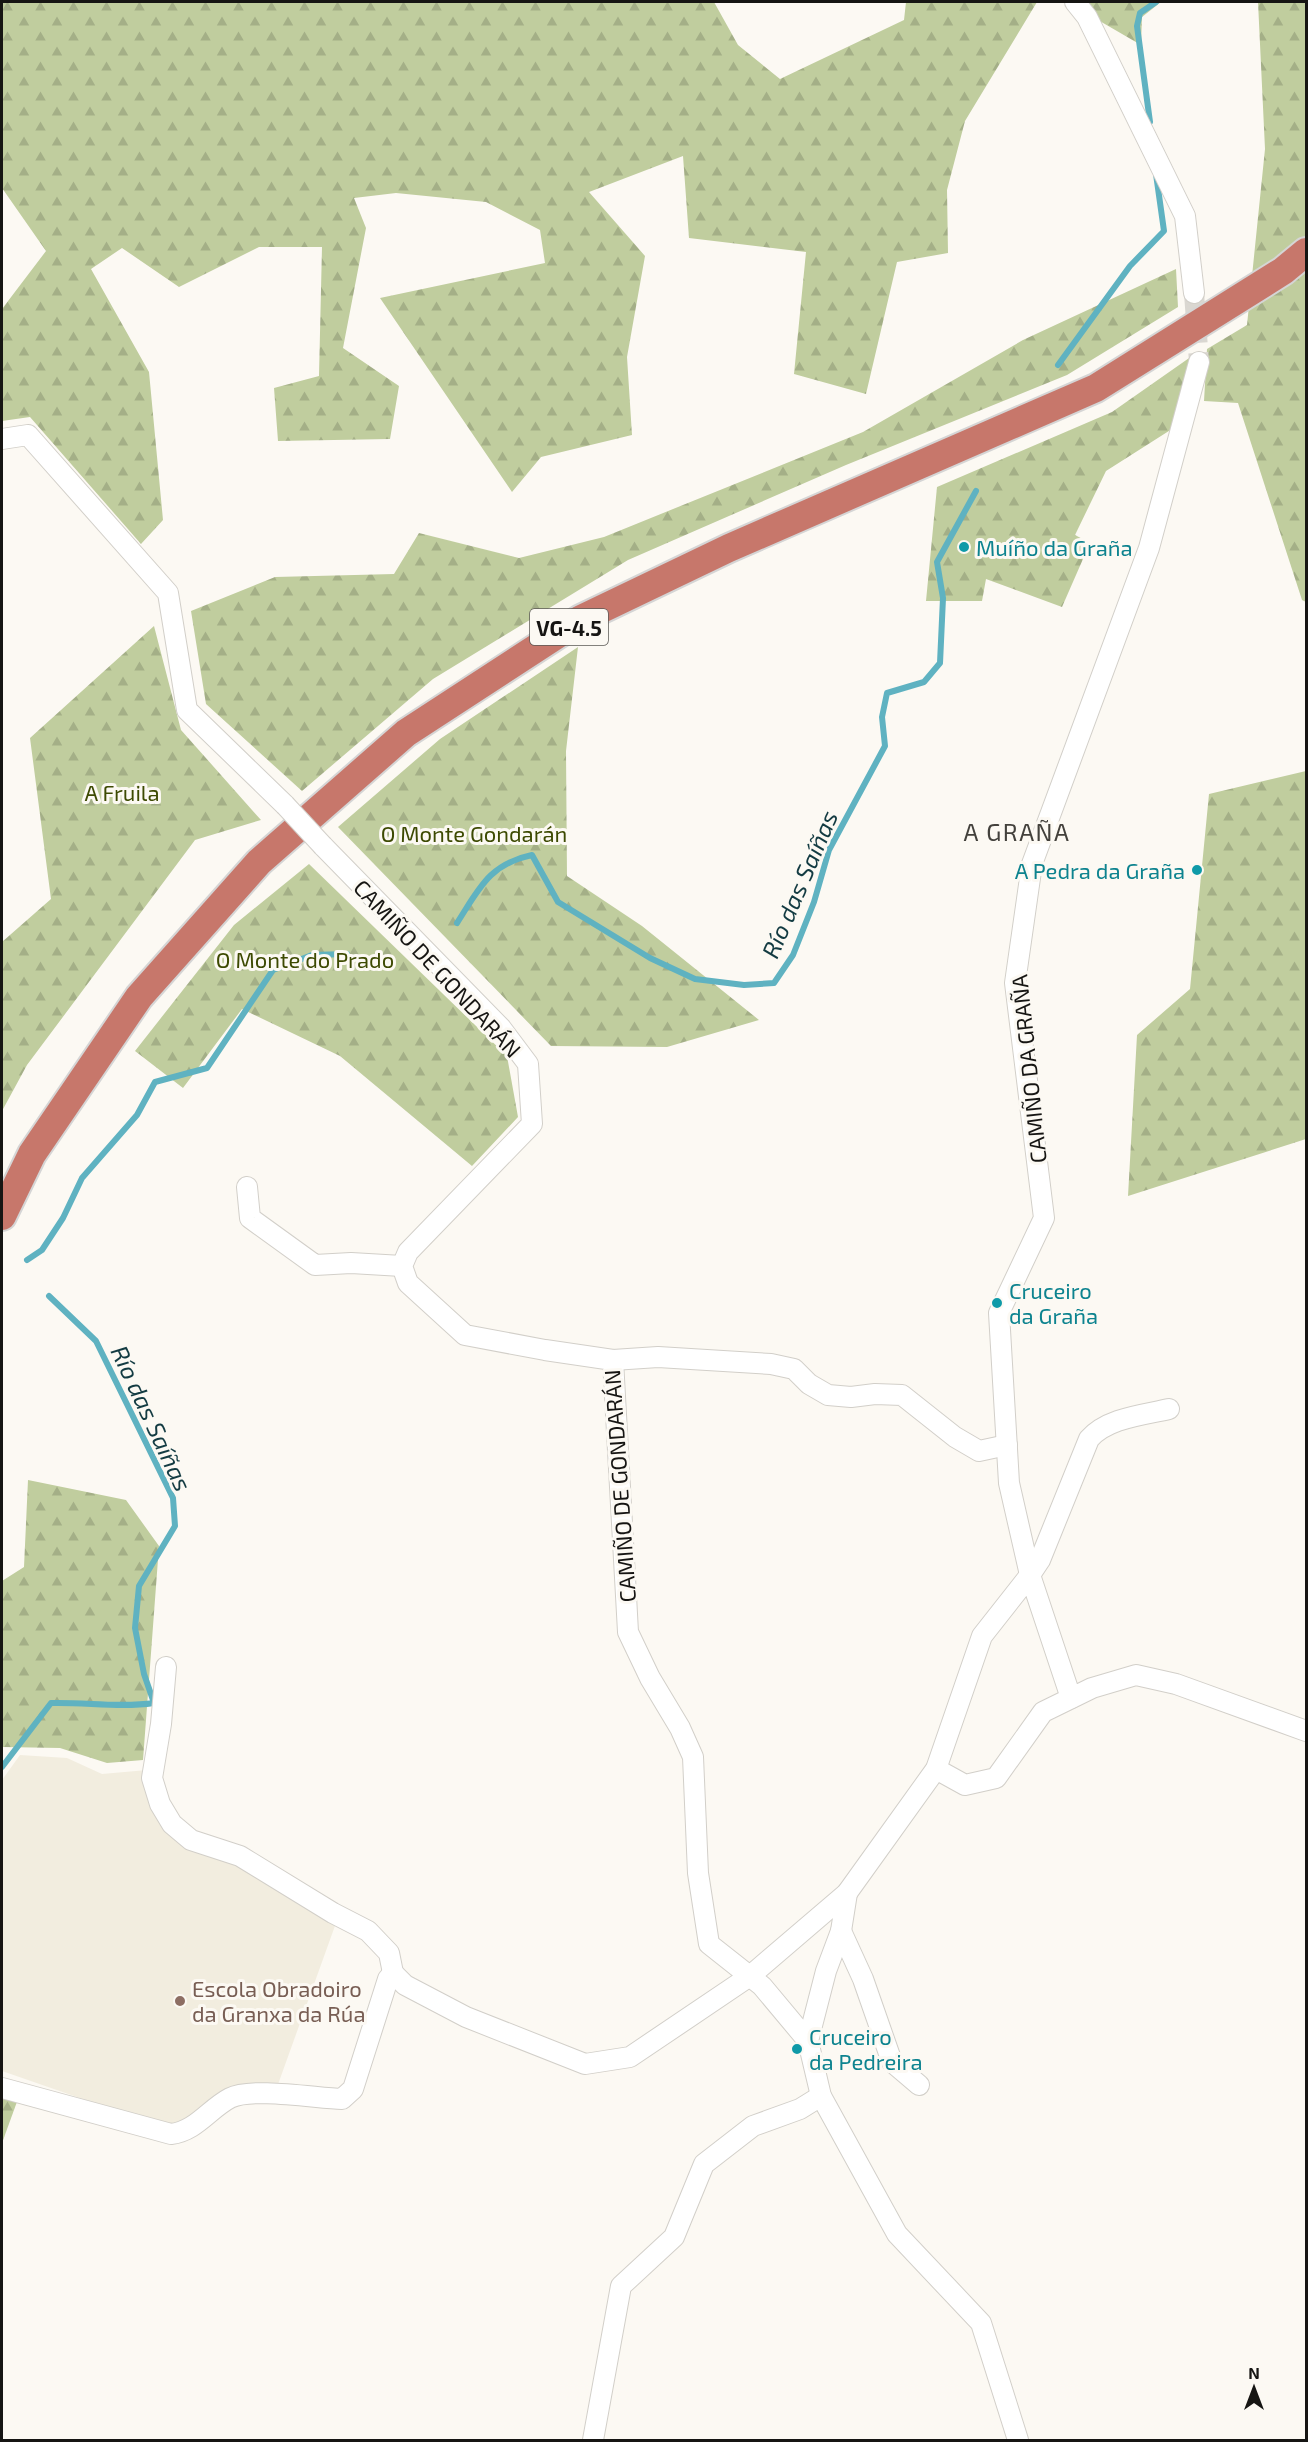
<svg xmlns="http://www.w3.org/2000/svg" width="1308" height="2442" viewBox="0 0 1308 2442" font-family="'Exo 2',sans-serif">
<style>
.built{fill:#f2eddf}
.forest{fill:url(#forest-firs)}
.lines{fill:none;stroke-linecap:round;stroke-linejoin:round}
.stream{stroke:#5fb2c1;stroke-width:6}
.minor-tunnel{stroke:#dad7d1;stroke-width:20;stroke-dasharray:20 10;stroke-linecap:butt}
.minor-casing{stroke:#d2cfc9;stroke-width:22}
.highway-casing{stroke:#d5d5d5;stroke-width:32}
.minor{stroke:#fff;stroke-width:20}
.highway{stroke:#c7776b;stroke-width:28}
.minor-bridge-casing{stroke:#d2cfc9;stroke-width:22;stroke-linecap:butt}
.minor-bridge{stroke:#fff;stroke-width:20}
.culture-dot{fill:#0f9aa8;stroke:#fcf9f3;stroke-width:2}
.education-dot{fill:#8d6e63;stroke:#fcf9f3;stroke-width:2}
.labels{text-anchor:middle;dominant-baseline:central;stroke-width:6;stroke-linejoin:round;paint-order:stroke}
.shield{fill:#fcf9f3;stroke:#5b5956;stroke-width:1.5}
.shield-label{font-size:21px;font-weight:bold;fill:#161513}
.culture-label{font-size:22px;fill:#0d838f;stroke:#fcf9f3;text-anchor:start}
.park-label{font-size:22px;fill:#3d4a02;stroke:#fcf9f3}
.street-label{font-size:22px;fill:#161513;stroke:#fcf9f3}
.education-label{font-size:22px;fill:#785e54;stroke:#fcf9f3;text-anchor:start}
.neighbourhood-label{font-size:24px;letter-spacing:1.5px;fill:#43413c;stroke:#fcf9f3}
.water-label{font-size:24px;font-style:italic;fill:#133b42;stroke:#fcf9f3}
</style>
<defs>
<pattern id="forest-firs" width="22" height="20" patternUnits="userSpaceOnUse" patternTransform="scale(1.5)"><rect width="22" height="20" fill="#c0cd9e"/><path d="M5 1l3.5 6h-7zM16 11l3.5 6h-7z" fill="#a4af87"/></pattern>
</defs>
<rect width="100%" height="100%" fill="#fcf9f3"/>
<path class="built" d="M20 1755 67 1758 102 1774 147 1770 156 1811 336 1923 276 2090 176 2127 152 2123 2 2071V1780Z"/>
<g class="forest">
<path d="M2 2H714L738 45 780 79 904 20 906 2H1037L965 121 947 190 948 253 897 262 866 394 794 374 806 252 689 238 683 156 589 192 645 256 627 357 632 435 541 457 512 492 380 298 545 263 540 230 486 202 396 193 354 198 366 228 343 348 399 386 390 439 278 441 274 388 319 376 322 247H259L179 287 122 248 91 269 149 372 163 520 141 544 30 417 2 421V309L46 251 2 188Z"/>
<path d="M1067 2H1161L1142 17 1141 45Z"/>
<path d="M1258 2H1306V602L1302 600 1238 403 1204 401 1207 349 1247 325 1265 149Z"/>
<path d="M1176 269 1178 307 1067 375 846 465 628 560 433 679 302 791 206 704 191 611 275 577 394 574 419 533 519 558 604 537 863 432 1023 340Z"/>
<path d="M1192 356 1172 429 1106 471 1075 535 1090 543 1062 607 986 579 982 601H926L937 487 1112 412Z"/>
<path d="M154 626 181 730 261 820 195 840 27 1065 2 1111V942L51 899 30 738Z"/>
<path d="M578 647 566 751 567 876 642 926 759 1020 667 1047 551 1046 338 827 440 739Z"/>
<path d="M1306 771V1139L1128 1196 1137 1035 1190 989 1209 794Z"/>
<path d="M309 864 507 1056 518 1117 472 1166 340 1056 242 1009 183 1088 135 1051 234 925Z"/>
<path d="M28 1480 126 1500 159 1546 143 1760 107 1763 60 1748 3 1747 2 1749V1581L24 1567Z"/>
<path d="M2 2094 18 2099 2 2143Z"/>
</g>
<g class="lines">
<g class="stream">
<path d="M1150 122 1137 26 1140 13 1156 2"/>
<path d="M1058 365 1130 266 1164 231 1156 174"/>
<path d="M457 923C479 889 489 864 532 855L558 902 650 958 695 979 744 985 774 983 793 955 814 902 829 850 885 746 882 717 887 693 924 682 940 663 943 598 937 562 976 491"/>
<path d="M27 1260 42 1250 63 1218 82 1178 137 1115 155 1082 207 1068 273 970 312 955 347 954"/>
<path d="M2 1767 51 1703C86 1702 120 1708 154 1703L144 1674 135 1628 139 1586 175 1526 173 1498 96 1341 49 1296"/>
</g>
<path class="minor-tunnel" d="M1194 293 1199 362"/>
<defs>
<g id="minor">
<path d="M1075 2 1087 17 1185 216 1194 293"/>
<path d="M2 439 28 435 168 593 187 710 285 805"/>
<path d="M323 846 501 1028 528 1064 532 1124 408 1252 402 1266 408 1283 465 1335 545 1350 613 1360 628 1632 650 1678 680 1728 693 1757 698 1873 709 1944 762 1986 808 2041"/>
<path d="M247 1187 250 1218 315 1265 351 1263 402 1266"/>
<path d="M613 1360 658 1357 771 1364 794 1369 809 1384 828 1395 851 1397 875 1394 902 1395 955 1437 979 1451 1007 1445"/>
<path d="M1030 1575 1009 1483 999 1313 1044 1218 1015 983 1032 864 1149 548 1199 362"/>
<path d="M1030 1575 1040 1560 1089 1439C1107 1418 1143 1415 1169 1409"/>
<path d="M166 1667 161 1724 152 1778 160 1804 172 1824 191 1840 240 1856 333 1913 368 1931 389 1953 393 1973"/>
<path d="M936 1769 965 1785 996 1778 1043 1712 1092 1688 1136 1675 1176 1684 1306 1731"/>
<path d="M847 1893 841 1931 826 1971 808 2041 821 2096 897 2234 981 2323 1018 2440"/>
<path d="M841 1931 863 1979 892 2062 919 2085"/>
<path d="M393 1973 405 1985 466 2017 585 2064 630 2057 750 1976 847 1893 936 1769 982 1636 1030 1575 1071 1698"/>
<path d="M2 2088 171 2134C196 2131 209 2109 230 2098 252 2087 315 2098 342 2099L353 2089 388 1979 393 1973"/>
<path d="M593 2440 621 2286 674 2237 704 2164 753 2126 800 2109 821 2096"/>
</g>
<path id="highway" d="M2 1216 32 1154 139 997 259 862 406 733 581 619 729 548 1096 388 1283 271 1306 252"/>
</defs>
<use href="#minor" class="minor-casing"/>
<use href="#highway" class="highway-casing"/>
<use href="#minor" class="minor"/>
<use href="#highway" class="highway"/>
<defs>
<path id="minor-bridge" d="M285 805 323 846"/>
</defs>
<use href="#minor-bridge" class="minor-bridge-casing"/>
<use href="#minor-bridge" class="minor-bridge"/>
</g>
<g class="culture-dot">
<circle cx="964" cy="547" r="6"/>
<circle cx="1197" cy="870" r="6"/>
<circle cx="997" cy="1303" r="6"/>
<circle cx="797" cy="2049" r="6"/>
</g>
<circle class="education-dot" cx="180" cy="2001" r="6"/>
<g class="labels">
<rect class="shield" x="530" y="609" width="78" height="36" rx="4.5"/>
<g class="shield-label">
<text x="569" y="627">VG-4.5</text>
</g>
<g class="culture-label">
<text x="976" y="547">Muíño da Graña</text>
<text x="1185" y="870" text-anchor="end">A Pedra da Graña</text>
<text x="1009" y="1290">Cruceiro<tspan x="1009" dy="25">da Graña</tspan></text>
<text x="809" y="2036">Cruceiro<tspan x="809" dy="25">da Pedreira</tspan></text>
</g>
<g class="park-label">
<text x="122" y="792">A Fruila</text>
<text x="474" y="833">O Monte Gondarán</text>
<text x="305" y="959">O Monte do Prado</text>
</g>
<g class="street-label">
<text transform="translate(438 968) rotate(47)">CAMIÑO DE GONDARÁN</text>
<text transform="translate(1028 1069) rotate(-96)">CAMIÑO DA GRAÑA</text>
<text transform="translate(619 1486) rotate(-94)">CAMIÑO DE GONDARÁN</text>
</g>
<g class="education-label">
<text x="192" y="1988">Escola Obradoiro<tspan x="192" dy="25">da Granxa da Rúa</tspan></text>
</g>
<g class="neighbourhood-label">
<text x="1017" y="831">A GRAÑA</text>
</g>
<g class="water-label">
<text transform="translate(799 884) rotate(-67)">Río das Saíñas</text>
<text transform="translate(152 1418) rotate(65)">Río das Saíñas</text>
</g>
</g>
<rect width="1308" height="2442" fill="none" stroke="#161513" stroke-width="6"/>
<g transform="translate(1254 2388)" stroke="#fcf9f3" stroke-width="4.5" paint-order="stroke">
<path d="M0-4.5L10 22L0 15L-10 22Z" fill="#161513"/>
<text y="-9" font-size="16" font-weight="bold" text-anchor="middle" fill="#161513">N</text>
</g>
</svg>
